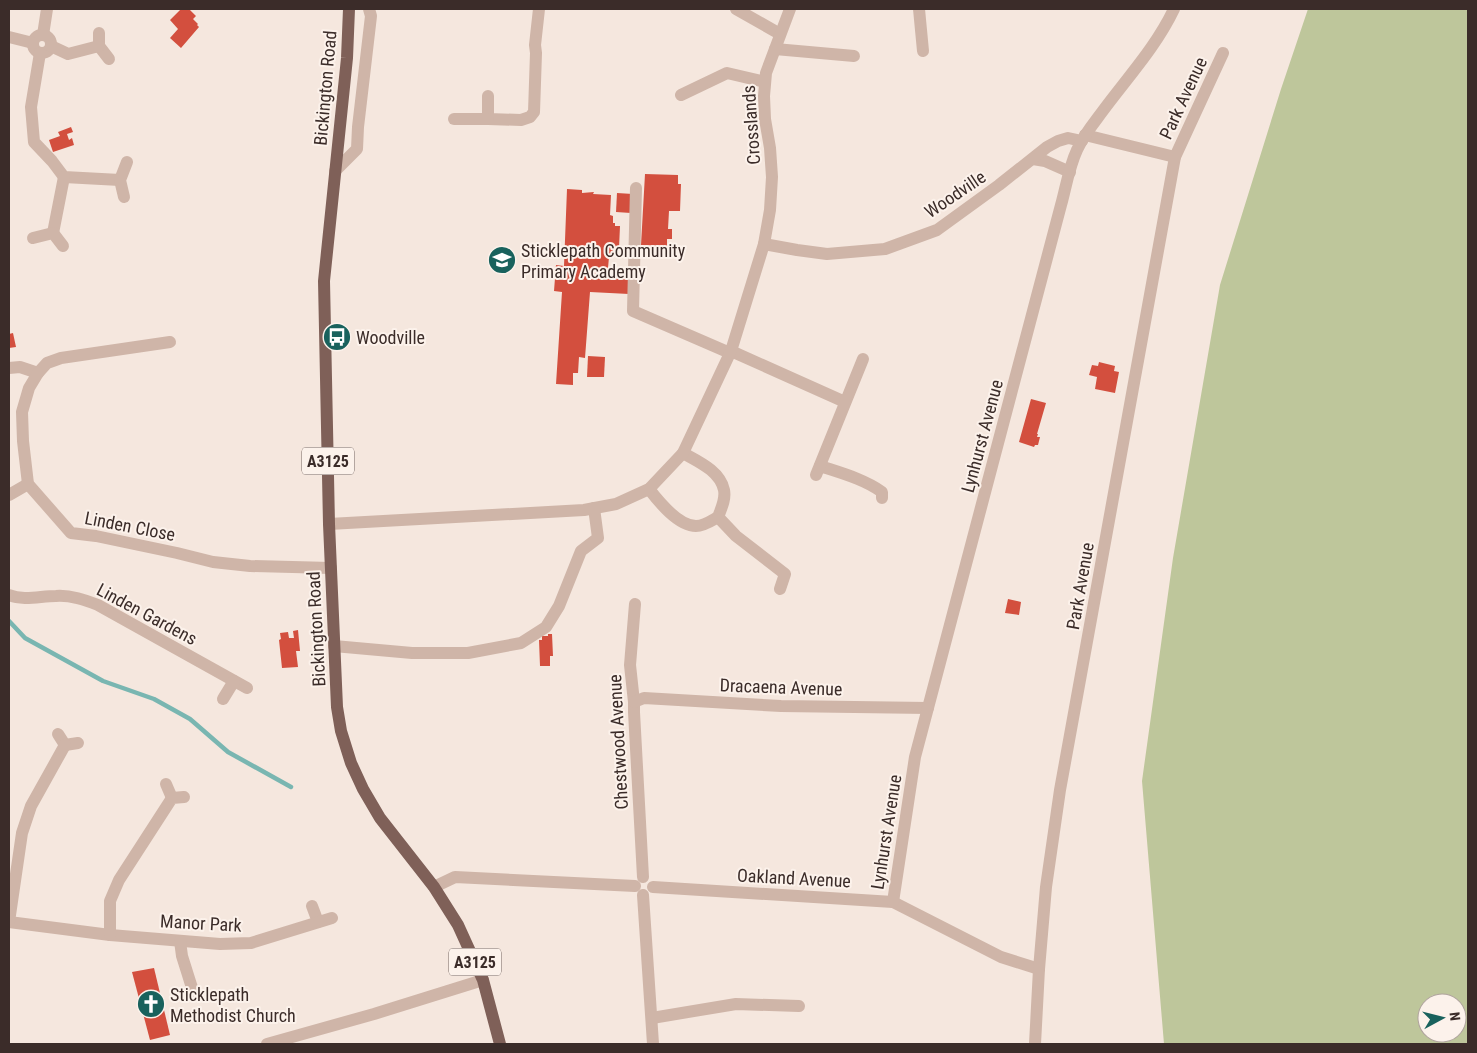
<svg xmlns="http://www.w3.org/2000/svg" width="1477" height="1053" viewBox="0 0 1477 1053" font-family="'Roboto Condensed',sans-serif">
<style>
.green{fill:#bec69b;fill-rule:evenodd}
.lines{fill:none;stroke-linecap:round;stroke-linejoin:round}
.stream{stroke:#79b6b1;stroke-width:4.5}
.building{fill:#d34f3e}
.minor{stroke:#cfb5a8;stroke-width:12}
.major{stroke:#7f6058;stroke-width:12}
.labels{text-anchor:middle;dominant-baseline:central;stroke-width:4;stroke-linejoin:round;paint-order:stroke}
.shield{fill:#fcf2eb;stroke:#756763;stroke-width:1}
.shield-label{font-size:16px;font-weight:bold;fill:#3b2c29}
.street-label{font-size:18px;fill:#3b2c29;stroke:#fcf2eb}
.poi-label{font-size:18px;fill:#3b2c29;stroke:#fcf2eb;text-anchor:start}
</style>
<rect width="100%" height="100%" fill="#f5e7de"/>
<path class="green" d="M1308 9H1468V1044H1164L1142 781 1173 558 1220 285 1281 89ZM1427 1003H1457V1033H1427Z"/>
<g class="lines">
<path class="stream" d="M9 621 25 638 103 681 154 699 190 719 228 752 291 787"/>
</g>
<g class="building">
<path d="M181 9H189L196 16 193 19 198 24 197 25 199 27 181 48 170 38 178 29 170 20Z"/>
<path d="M71 127 73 132 67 134 69 140 72 138 74 145 53 152 49 140 60 136 58 132Z"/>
<path d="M645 174 678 175V184H681L680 211H669L668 229H672V239H667V246L641 245Z"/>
<path d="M567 189 582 190V193L594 192 593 194 611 195 610 215 613 216V223H615V226H620L619 248H613V257H609L608 268 631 269 629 294 590 292 585 358 579 357 578 373H573V385L556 384 562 292 554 291 556 265 564 266Z"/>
<path d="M617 193 633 194 631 213 616 212Z"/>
<path d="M13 333 16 347 9 348V334Z"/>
<path d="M588 356 605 357 604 377H587Z"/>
<path d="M1099 362 1115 366 1114 371 1119 372 1115 393 1095 389 1097 377 1089 375 1092 365 1098 366Z"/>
<path d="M1031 399 1046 403 1037 434H1038L1037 437H1040L1038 445H1035L1034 447 1019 442Z"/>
<path d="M1008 599 1021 602 1019 615 1005 613Z"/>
<path d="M298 630 300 651H296L298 667 282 668 279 640 281 639 280 633 288 632 289 638H294L293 631Z"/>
<path d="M548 634H552L553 656H550V666H540L539 640H542V636H548Z"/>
<path d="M154 968 170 1035 150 1040 132 972Z"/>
</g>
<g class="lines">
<g class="minor">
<path d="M736 9 780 34"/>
<path d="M919 9 923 51"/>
<path d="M99 33V46L109 59"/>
<path d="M43 35 47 9"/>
<circle cx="42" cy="44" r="9"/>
<path d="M9 37 33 43"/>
<path d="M51 46 68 54 99 46"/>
<path d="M775 49 854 56"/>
<path d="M40 53 31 107 34 142 52 161 64 177 120 180"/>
<path d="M681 95 727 73 765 82"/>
<path d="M488 96V119L521 120 530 117 534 112 536 53 535 45 539 9"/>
<path d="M454 119H488"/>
<path d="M1085 135 1175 157"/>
<path d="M1033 159 1045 161 1070 172"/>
<path d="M335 171 357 149 358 127 371 16 369 9"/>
<path d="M636 188 633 311 730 353"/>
<path d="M124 197 120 180 127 162"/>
<path d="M53 233 64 177"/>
<path d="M33 238 53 233 63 246"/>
<path d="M764 244 797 250 827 254 885 249 937 230 999 185 1047 147 1058 141 1068 138 1082 141"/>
<path d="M731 351 845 402"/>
<path d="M9 368 20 367 38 373 47 363 61 358 170 342"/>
<path d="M38 373 29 388 22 412 23 441 28 484 71 533 96 536 177 553 213 562 250 566 331 568"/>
<path d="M820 466C841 473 864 479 882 492V498"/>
<path d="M816 475 863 359"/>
<path d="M649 489C659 502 678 526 696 526 704 526 711 521 718 517 721 509 726 499 724 490 720 471 699 462 683 453"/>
<path d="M9 495 28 484"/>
<path d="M718 517 736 536 785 574 780 589"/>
<path d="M329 524 584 510 616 504 649 489 683 453 731 351 764 244 770 210 772 177 770 148 765 119 764 96 766 73 790 9"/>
<path d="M9 595C24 601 40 596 56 596 71 595 85 600 98 605L247 688"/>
<path d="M635 604 630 665 634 702V712L643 877"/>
<path d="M334 646 412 653H468L521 643 546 627 559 606 581 551 598 538 594 508"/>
<path d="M223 699 234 681"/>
<path d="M634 702 644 698 781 706 928 708"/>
<path d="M58 734 65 745 78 743"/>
<path d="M166 784 172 798"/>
<path d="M434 887 455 877 635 886"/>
<path d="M653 887 893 902 1001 957 1039 969"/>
<path d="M643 895 653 1044"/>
<path d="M893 902 915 757 1061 205C1066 187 1069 167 1077 150 1083 136 1093 124 1102 112 1127 78 1156 47 1174 9"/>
<path d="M312 906 318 922"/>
<path d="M9 922 110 935 220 944 251 943 332 918"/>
<path d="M9 922 22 833 31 806 65 745"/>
<path d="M110 935V901L119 880 172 798 184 797"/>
<path d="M180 941 182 956 193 991"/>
<path d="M652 1018 736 1004 799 1006"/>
<path d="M267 1044 374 1014 483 980"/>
<path d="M1035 1044 1039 969 1046 887 1060 790 1175 157 1223 53"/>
</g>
<path class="major" d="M349 9 347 58 324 281 329 524 337 707 341 731 351 763 363 789 380 818 434 887 458 925 483 980 500 1044"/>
</g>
<defs>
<symbol id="school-disc" viewBox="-11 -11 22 22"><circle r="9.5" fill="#19625d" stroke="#fcf2eb"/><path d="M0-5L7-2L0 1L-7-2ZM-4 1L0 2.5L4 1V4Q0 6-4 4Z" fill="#fff"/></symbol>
<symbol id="bus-disc" viewBox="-11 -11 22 22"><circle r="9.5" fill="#19625d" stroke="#fcf2eb"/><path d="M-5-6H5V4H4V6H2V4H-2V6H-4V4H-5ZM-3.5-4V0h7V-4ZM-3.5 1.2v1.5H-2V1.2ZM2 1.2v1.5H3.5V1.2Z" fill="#fff"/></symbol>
<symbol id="church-disc" viewBox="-11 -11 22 22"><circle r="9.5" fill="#19625d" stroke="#fcf2eb"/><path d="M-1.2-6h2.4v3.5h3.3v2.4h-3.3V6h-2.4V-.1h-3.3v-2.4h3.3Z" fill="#fff"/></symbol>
</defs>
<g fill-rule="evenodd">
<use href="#school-disc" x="486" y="244" width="32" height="32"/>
<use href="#bus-disc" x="321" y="321" width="32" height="32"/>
<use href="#church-disc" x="135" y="988" width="32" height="32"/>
</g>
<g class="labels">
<g class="shield">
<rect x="302" y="447.5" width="52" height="27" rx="4"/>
<rect x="449" y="948.5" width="52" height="27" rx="4"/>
</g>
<g class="shield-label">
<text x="328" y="461">A3125</text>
<text x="475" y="962">A3125</text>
</g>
<g class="street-label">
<text transform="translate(325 88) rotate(-85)">Bickington Road</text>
<text transform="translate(1183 98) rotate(-65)">Park Avenue</text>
<text transform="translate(751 125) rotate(-94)">Crosslands</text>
<text transform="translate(955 194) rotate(-34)">Woodville</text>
<text transform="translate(982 436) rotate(-75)">Lynhurst Avenue</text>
<text transform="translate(130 526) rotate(11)">Linden Close</text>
<text transform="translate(1080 586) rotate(-80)">Park Avenue</text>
<text transform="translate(147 614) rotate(28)">Linden Gardens</text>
<text transform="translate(316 629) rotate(-93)">Bickington Road</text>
<text transform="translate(781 687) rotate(2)">Dracaena Avenue</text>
<text transform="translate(618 742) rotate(-93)">Chestwood Avenue</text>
<text transform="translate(886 832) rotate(-81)">Lynhurst Avenue</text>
<text transform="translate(794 878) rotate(3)">Oakland Avenue</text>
<text transform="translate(201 923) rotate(3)">Manor Park</text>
</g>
<g class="poi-label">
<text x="521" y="250">Sticklepath Community<tspan x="521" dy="21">Primary Academy</tspan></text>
<text x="356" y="337">Woodville</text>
<text x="170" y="994">Sticklepath<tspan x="170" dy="21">Methodist Church</tspan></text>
</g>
</g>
<rect width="1477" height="1053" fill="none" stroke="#3b2c29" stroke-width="20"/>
<g transform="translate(1442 1018) rotate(83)"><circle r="24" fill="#fcf2eb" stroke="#afa39d"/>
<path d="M0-4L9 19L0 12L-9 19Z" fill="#19625d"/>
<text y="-8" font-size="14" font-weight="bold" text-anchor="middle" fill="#3b2c29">N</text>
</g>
</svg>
